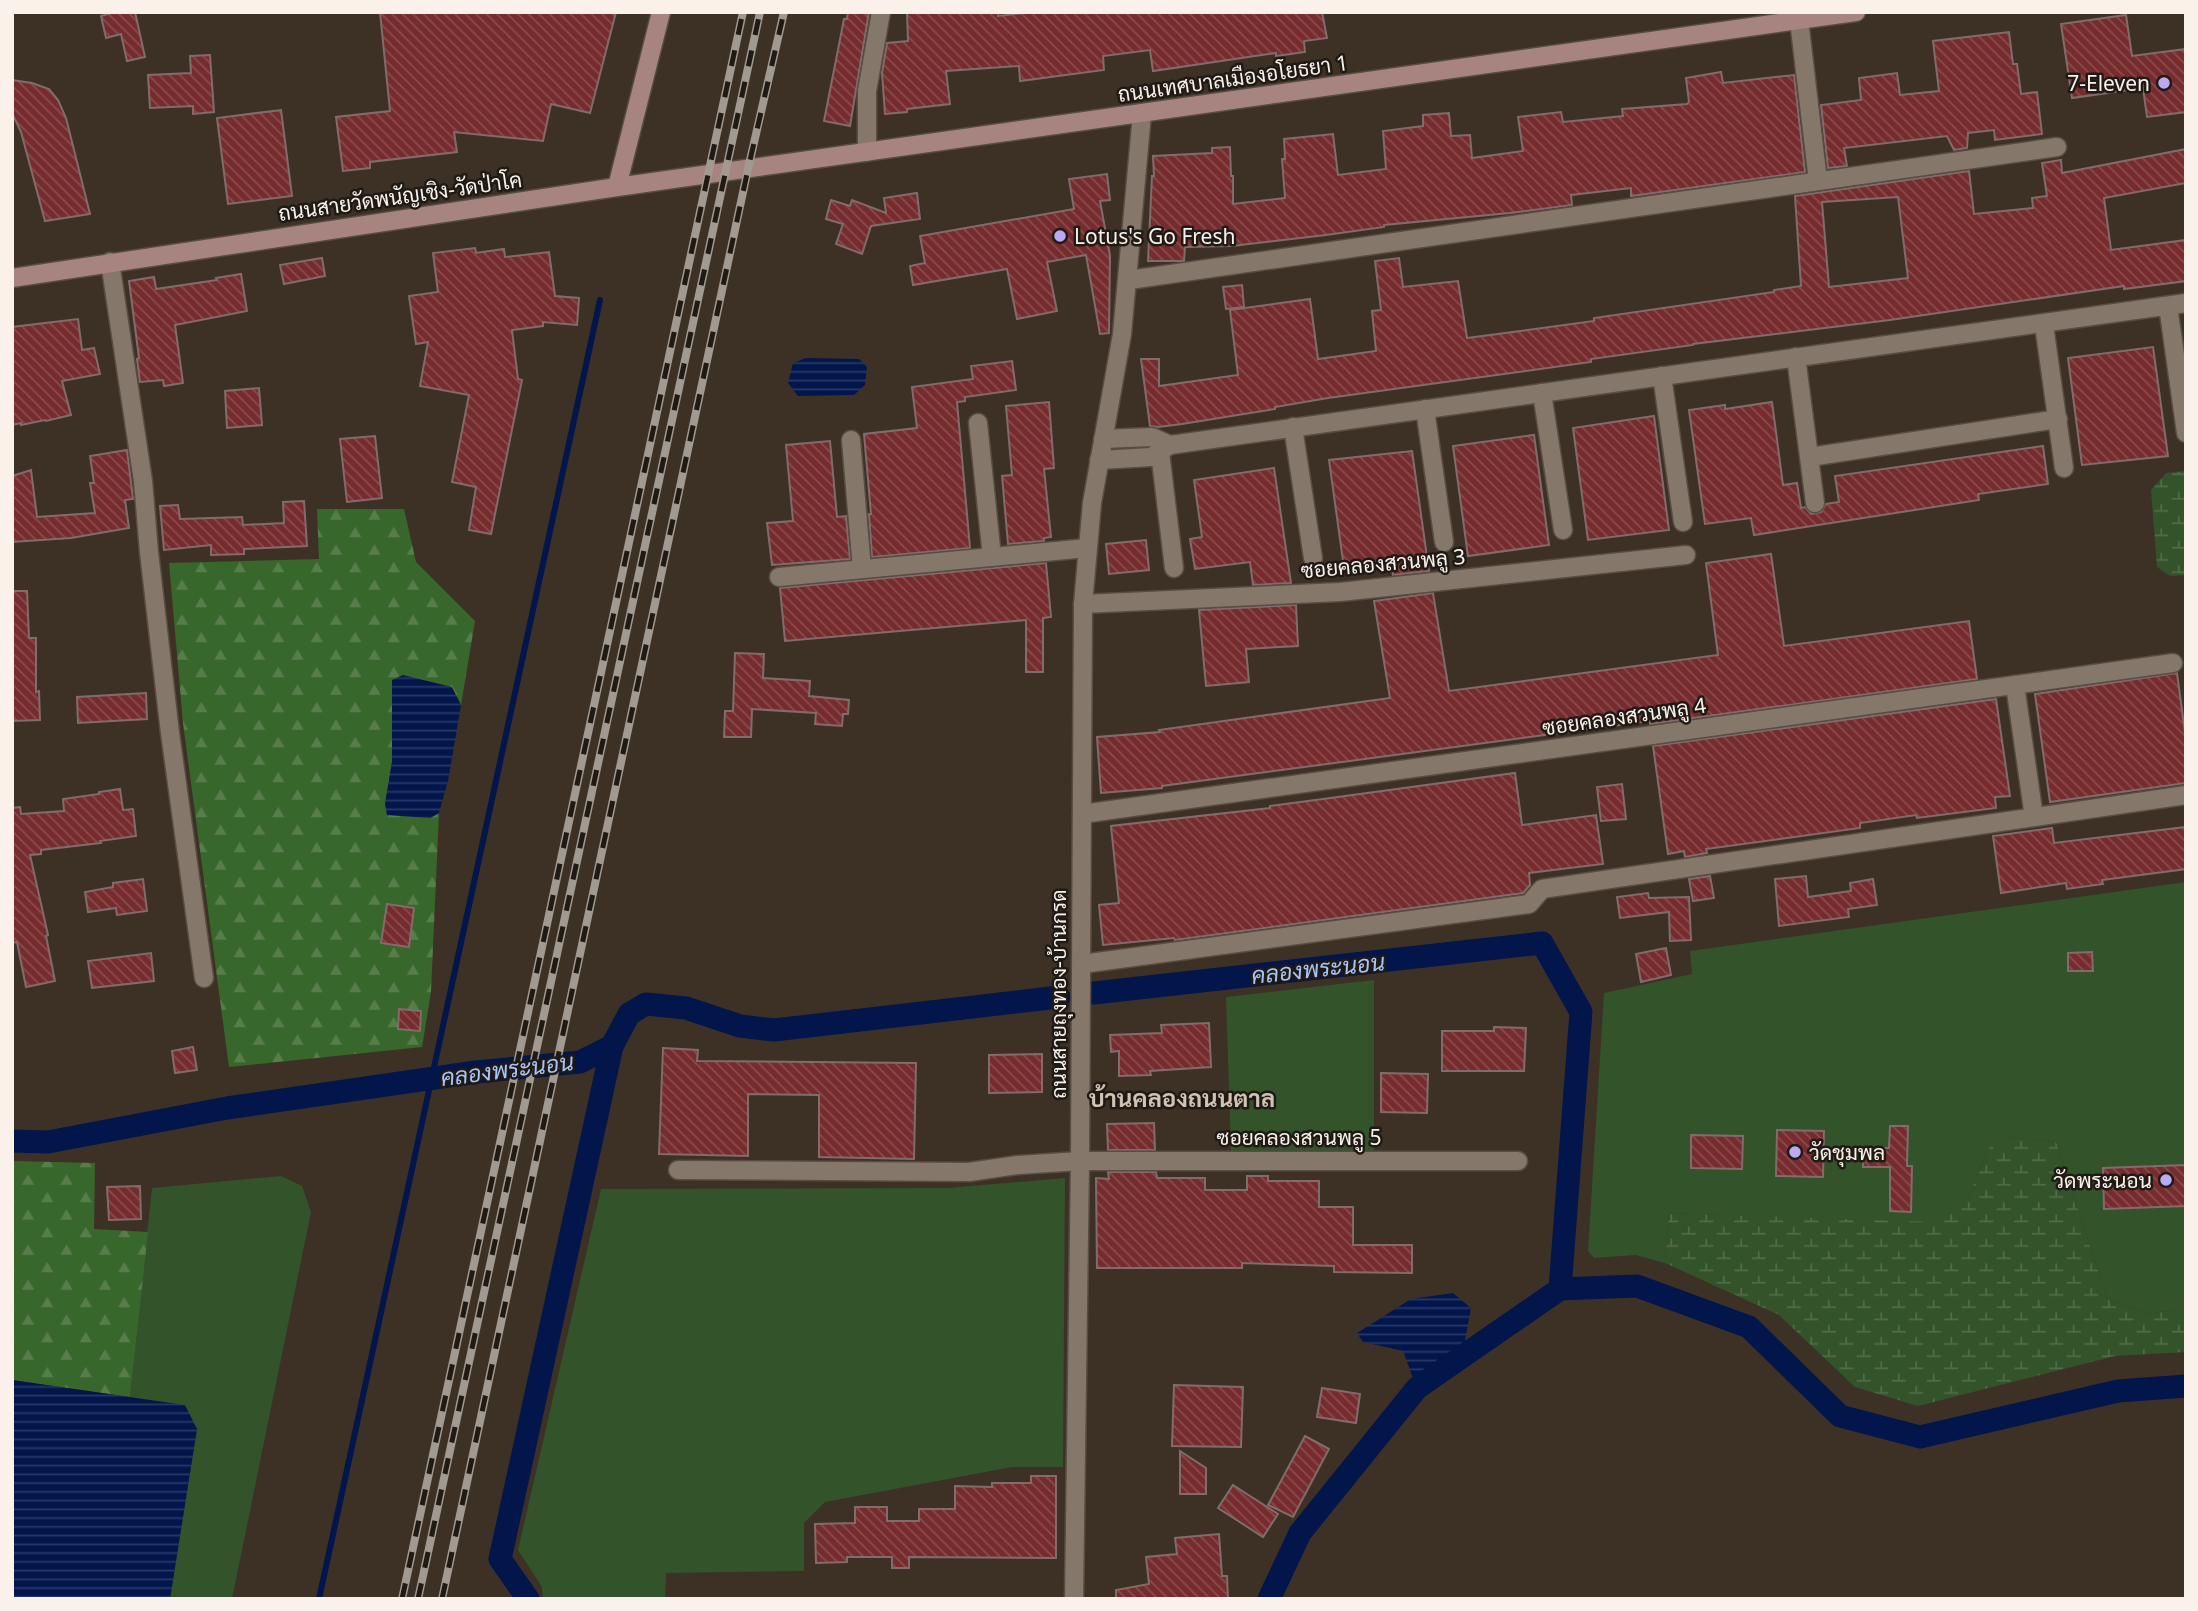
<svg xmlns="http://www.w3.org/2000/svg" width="2198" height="1611" viewBox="0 0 2198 1611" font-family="'Noto Sans',Sarabun,sans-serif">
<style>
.green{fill:#33532a}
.forest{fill:url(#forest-firs)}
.wetland{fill:url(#wetland-marsh)}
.water{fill:url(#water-rules)}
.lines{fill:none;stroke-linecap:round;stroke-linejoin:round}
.stream{stroke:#02164c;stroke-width:6}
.canal{stroke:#02164c;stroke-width:23}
.building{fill:url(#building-back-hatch);stroke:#816c6b;stroke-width:2;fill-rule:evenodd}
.minor-casing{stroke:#574d43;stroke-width:21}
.tertiary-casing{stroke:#574d43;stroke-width:21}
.secondary-casing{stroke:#574d43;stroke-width:21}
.minor{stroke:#85786b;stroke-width:18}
.tertiary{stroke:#85786b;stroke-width:18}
.secondary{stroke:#a88480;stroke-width:18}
.rail-casing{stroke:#a29990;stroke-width:8}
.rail{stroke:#201a15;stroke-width:5;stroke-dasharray:16;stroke-linecap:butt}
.poi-dot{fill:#baaaf6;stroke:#201a15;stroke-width:2.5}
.labels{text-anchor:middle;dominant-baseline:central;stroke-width:5;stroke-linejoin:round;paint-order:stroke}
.street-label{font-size:21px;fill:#f9f1ea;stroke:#201a15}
.poi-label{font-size:21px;fill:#f9f1ea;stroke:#201a15;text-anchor:end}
.water-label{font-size:23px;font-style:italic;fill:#a8c4f8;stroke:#201a15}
.quarter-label{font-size:24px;font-weight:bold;fill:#d1c2b4;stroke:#201a15}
</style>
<defs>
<pattern id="forest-firs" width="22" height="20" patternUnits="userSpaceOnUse" patternTransform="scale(1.75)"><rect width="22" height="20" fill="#38672b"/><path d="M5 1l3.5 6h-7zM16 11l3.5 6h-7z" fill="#567d4a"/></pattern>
<pattern id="wetland-marsh" width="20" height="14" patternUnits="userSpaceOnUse" patternTransform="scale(1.75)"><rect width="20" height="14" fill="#33532a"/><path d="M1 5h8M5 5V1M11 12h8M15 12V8" fill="none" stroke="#516c49"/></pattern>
<pattern id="water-rules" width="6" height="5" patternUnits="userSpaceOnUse" patternTransform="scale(1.75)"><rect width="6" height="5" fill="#02164c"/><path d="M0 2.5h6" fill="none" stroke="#283866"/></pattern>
<pattern id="building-back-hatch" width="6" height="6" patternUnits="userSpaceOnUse" patternTransform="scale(1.75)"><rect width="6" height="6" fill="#762c2e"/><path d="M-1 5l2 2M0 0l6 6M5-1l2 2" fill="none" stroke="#8a4b4c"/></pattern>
</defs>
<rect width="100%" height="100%" fill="#3d3126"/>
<g class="green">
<path d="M2186 882V1308L2147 1314 2107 1298 2056 1142 2007 1137 1991 1143 1968 1198 1934 1223 1669 1213 1665 1263 1636 1255 1594 1258 1588 1251 1604 993 1692 974 1690 951Z"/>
<path d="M1374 980V1151L1231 1152 1226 997Z"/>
<path d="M281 1176 302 1186 311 1212 232 1599H170L197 1429 130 1397 152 1188Z"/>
<path d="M1065 1178 1063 1467H1012L825 1502 804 1523V1571L666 1573 665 1599H543L542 1587 518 1550 601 1189 947 1188Z"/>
</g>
<g class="forest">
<path d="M317 509H404L416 562 475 621 461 705 451 687 392 762 385 804 430 818 439 813 431 992 422 1047 229 1067 183 723 169 563 319 559Z"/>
<path d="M12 1161 95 1163 94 1229 148 1232 130 1397 12 1380Z"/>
</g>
<g class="wetland">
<path d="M2186 471V575L2170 576 2157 567 2151 490 2166 473Z"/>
<path d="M2007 1137 2056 1142 2107 1298 2147 1314 2186 1308V1352L2115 1356 1918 1406 1855 1387 1779 1315 1665 1263 1669 1213 1934 1222 1968 1198 1991 1143Z"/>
</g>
<g class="water">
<path d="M806 358 859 359 867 367 865 385 854 395 798 396 788 383 793 363Z"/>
<path d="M403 675 452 687 461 705 448 781 439 813 430 818 387 815 385 804 392 762V680Z"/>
<path d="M1453 1293 1471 1308 1459 1372 1428 1389 1415 1384 1403 1351 1363 1342 1357 1333 1411 1299Z"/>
<path d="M12 1380 185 1405 197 1429 170 1599H12Z"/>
</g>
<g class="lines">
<path class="stream" d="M319 1599 600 300"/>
<g class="canal">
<path d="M1094 993 1542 943 1581 1012 1560 1289"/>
<path d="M12 1141 48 1142 227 1108 476 1072 580 1062 612 1046 629 1014 646 1004 686 1008 740 1026 774 1030 1059 997"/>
<path d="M528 1599 500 1559 612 1046"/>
<path d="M1269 1599 1300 1533 1417 1388 1560 1289 1637 1286 1749 1327 1840 1416 1920 1437 2118 1391 2186 1386"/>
</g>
</g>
<g class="building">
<path d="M115 12H135L145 57 127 61 121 34 106 38 101 16Z"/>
<path d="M380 12H616L590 113 551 104 543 141 454 132 457 152 370 162V168L343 171 336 117 390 111Z"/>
<path d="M848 12H869L850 126 824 121 844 19H847Z"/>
<path d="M907 12H998V16L1034 12H1322L1327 38 1304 41 1305 52 1276 56V53L1153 71 1150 50 1103 56 1104 70 1020 81 1019 66 946 71 950 104 907 109V112L885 114 882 73 887 43 908 41Z"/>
<path d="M2126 15 2132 56 2186 49V112L2147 117 2143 88 2072 98 2061 24Z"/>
<path d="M2009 32 2013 64H2017L2021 94 2037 92 2042 134 1995 140 1994 130 1968 133 1967 148 1954 150 1947 136 1844 148 1847 166 1828 168 1821 105 1861 100 1859 78 1897 73 1900 95 1939 91 1933 41Z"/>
<path d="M210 55 214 112 193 114V106L150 108 148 75 191 73 190 56Z"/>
<path d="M1721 72 1723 83 1794 75 1805 172 1631 196V188L1571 195 1572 205 1510 213 1384 225V227L1326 235 1232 246 1185 247 1184 261H1148L1152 176H1154L1153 156 1212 153V148L1230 147 1231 176H1233V204L1285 198 1282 159H1285L1284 139 1333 134 1338 175 1386 169 1383 131 1423 126V115L1449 113 1451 136 1470 135 1472 158 1523 151 1518 117 1561 112 1563 122 1623 116 1622 109 1687 104 1689 102 1686 78Z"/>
<path d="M12 80 32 83 49 89 58 100 66 118 90 214 45 221 21 132 12 113Z"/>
<path d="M281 110 292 196 228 204 217 118Z"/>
<path d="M2186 149V183L2104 198 2111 250 2186 240V281L2124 289V286L1890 320 1693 344V345L1591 359V362L1328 398 1275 407V409L1182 424 1158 427 1150 426 1141 359H1159V386L1238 375 1230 310 1310 299 1318 359 1376 351 1372 311 1381 310 1375 261 1399 258 1403 287 1458 281 1467 338 1490 335 1594 321V318L1774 292V290L1801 286 1795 196 1969 171 1974 214 2033 208 2032 198 2047 196 2042 163 2061 160 2062 173ZM1898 197 1908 278 1829 287 1822 202Z"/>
<path d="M1107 174 1110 200 1100 201 1110 256 1109 333 1100 334 1086 255 1047 262 1057 311 1017 319 1007 269 913 285 910 266 925 263 920 236 1074 209 1069 179Z"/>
<path d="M917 193 920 219 871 226 862 254 836 244 843 224 826 219 831 200 850 206 852 200 886 213 884 198Z"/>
<path d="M475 248 476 253 504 249 505 257 549 252 555 296 579 298 577 325 543 322V326L512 330 518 379 522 380 491 534 469 530 476 487 452 482 469 395 420 386 428 342 416 344 409 296 438 292 433 253Z"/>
<path d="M322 258 325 276 284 284 280 265Z"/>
<path d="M241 274 247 311 175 325 183 383 164 386 163 380 140 382 137 359 139 358 129 281 154 277 156 289 217 280 216 278Z"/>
<path d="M1242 285 1244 307 1226 309 1223 287Z"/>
<path d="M78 319 82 350 94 348 100 374 62 381 71 415 46 421 45 420 21 425V423L12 425V327Z"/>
<path d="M2153 347 2168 456 2082 465 2068 358Z"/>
<path d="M1012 361 1016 390 965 397V401L957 402 970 548 872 557 869 514H871L864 434 917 428 912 387 973 379 971 366Z"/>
<path d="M259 388 262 425 227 428 225 391Z"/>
<path d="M1049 402 1054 468 1044 469 1051 537 1044 538V541L1008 544 1002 476 1012 475 1006 406Z"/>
<path d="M1772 402 1783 485 1797 483 1801 508 1805 507 1811 514 1821 512 1826 504 1839 502 1835 476 2043 446 2048 484 1978 494 1979 500 1754 535 1751 518 1705 524 1689 410 1725 405V409Z"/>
<path d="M1654 416 1669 530 1588 540 1573 428Z"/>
<path d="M1534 435 1549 545 1468 556 1453 446Z"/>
<path d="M375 436 382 498 347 502 340 439Z"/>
<path d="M830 441 837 517 846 516 850 559 772 565 767 523 793 521 786 445Z"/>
<path d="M127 450 133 499 125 500 129 528 71 538 12 542V476L31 470 37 517 95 513 90 483H94L90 456Z"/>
<path d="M1412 451 1429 571 1393 575 1391 562 1344 568 1329 460Z"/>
<path d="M1274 468 1291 583 1253 585 1250 562 1195 569 1190 539 1202 537 1194 480Z"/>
<path d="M304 501 307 546 244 549V554L211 555V545L164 550 160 506 178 505 180 519 242 517 243 525 284 523 283 502Z"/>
<path d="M1146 540 1149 570 1109 574 1106 544Z"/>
<path d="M1771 554 1784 646 1969 621 1977 679 1650 724V721L1162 786V788L1101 793 1097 737 1160 732 1159 730 1390 698 1374 601 1433 593 1449 691 1718 655 1706 563Z"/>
<path d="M1046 563 1051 617 1043 618V672H1026V620L785 641 780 588Z"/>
<path d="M12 591H27L29 638H36V692L39 691 40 720 12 721Z"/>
<path d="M1296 605 1298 646 1246 649 1249 682 1206 686 1199 610Z"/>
<path d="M735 653 764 654 763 678 810 681 809 696 849 700 848 714H843L842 726 815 724 816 713 752 709 751 737H724L725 711H733Z"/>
<path d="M2177 673 2186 740V783L2050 802 2035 694Z"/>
<path d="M146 693 147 719 78 723 77 697Z"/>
<path d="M1996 699 2010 796 1995 797 1996 808 1917 818 1916 815 1860 823V828L1706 849 1707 853 1685 857 1684 851 1668 854 1653 746Z"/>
<path d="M1515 773 1522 825 1596 815 1603 864 1529 873 1530 885 1523 893 1175 940 1174 938 1103 945 1099 905 1119 903 1111 826 1270 808V806L1323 799Z"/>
<path d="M1622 784 1626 819 1601 821 1597 787Z"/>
<path d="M120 789 123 810 133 809 136 836 100 841 101 843 41 850V854L30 855 48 935 46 936 55 981 26 987 17 942 12 943V808L20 807 21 814 64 811 63 799 99 794V792Z"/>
<path d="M2186 827V869L2102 880 2103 884 2067 889 2066 883 2001 893 1993 836 2052 828 2054 843Z"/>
<path d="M1710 876 1714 898 1693 901 1689 879Z"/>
<path d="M1806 876 1808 897 1851 891 1850 883 1873 879 1877 905 1848 909 1849 917 1779 926 1775 879Z"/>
<path d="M143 879 147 911 117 915 116 908 88 912 85 892 113 887V883Z"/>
<path d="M1648 893 1649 898 1689 897 1691 940 1670 941 1669 912 1620 918 1617 897Z"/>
<path d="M387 904 414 908 409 947 381 943Z"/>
<path d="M1666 948 1671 975 1641 982 1636 954Z"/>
<path d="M2092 952 2093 971H2068V953Z"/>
<path d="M151 953 154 981 92 988 88 961Z"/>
<path d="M399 1009 421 1011 420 1031 398 1029Z"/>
<path d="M1209 1023 1211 1067 1150 1071 1151 1075 1119 1076V1051L1111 1052 1110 1035 1162 1033 1161 1025Z"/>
<path d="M1494 1027 1526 1028 1524 1071H1442V1031H1494Z"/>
<path d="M193 1047 197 1070 175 1073 172 1051Z"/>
<path d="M663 1048 698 1050 697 1061 916 1063 914 1159 819 1157V1095L748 1094V1156L659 1154Z"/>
<path d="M1042 1054V1092L989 1093V1055Z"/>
<path d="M1381 1073 1428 1074 1427 1113 1381 1112Z"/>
<path d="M1154 1123 1155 1150H1108L1107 1124Z"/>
<path d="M1890 1126H1908L1907 1166H1912L1911 1212 1890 1211V1167H1863L1864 1148H1889Z"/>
<path d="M1777 1130 1824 1131 1823 1177 1776 1176Z"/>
<path d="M1691 1135 1743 1136 1742 1169 1691 1168Z"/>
<path d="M2186 1165V1206L2104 1209 2103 1168Z"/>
<path d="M1108 1172H1156L1157 1178H1205V1190H1247V1176H1268V1181H1319V1207H1353V1245H1412V1273L1334 1272V1266L1242 1263V1268H1097L1096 1178 1109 1179Z"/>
<path d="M140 1186 141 1219 109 1220 107 1187Z"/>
<path d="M1174 1385 1243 1387 1241 1447 1172 1446Z"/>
<path d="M1322 1388 1360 1394 1356 1423 1317 1417Z"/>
<path d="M1305 1436 1329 1449 1293 1517 1268 1505Z"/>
<path d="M1180 1451 1206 1468V1494H1180Z"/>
<path d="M1031 1476H1056V1558L909 1557V1568H892V1557H847V1562L816 1563 815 1524 855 1523V1507H887V1521H919V1509H955V1486L992 1487V1483H1031Z"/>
<path d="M1233 1485 1278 1514 1263 1537 1218 1508Z"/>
<path d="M1219 1534 1222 1576H1227L1228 1599H1116V1590L1149 1584 1146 1557 1177 1554 1175 1538Z"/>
</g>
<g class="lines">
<defs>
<g id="minor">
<path d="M1799 20 1818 181"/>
<path d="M867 152V91L881 12"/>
<path d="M110 262 143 481 149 552 170 733 204 978"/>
<path d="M1129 280 2057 147"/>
<path d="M2168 306 2186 433"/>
<path d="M2044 325 2064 468"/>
<path d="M1796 357 1815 503"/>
<path d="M1662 376 1683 522"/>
<path d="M1542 393 1563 530"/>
<path d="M1425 409 1444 542"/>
<path d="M978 423 992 557"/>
<path d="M1293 427 1313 558"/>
<path d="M1103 439 1152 437 1170 445"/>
<path d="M851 440 862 569"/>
<path d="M1160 452 1174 568"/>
<path d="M1810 457 2058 419"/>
<path d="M1099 460 1151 457 1170 445 2186 303"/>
<path d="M779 577 1087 548"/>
<path d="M1083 604 1340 592 1686 555"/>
<path d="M2015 685 2034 817"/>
<path d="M1082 814 2173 663"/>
<path d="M1082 964 1529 904 1542 889 2186 795"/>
<path d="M678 1170 969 1172 1018 1165 1080 1161H1518"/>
</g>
<path id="tertiary" d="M1074 1599 1080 1161 1083 604 1092 503 1122 334 1142 114"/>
<g id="secondary">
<path d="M617 187 661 12"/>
<path d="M12 278 617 187 1856 12"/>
</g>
</defs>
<use href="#minor" class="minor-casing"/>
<use href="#tertiary" class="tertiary-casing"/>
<use href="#secondary" class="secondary-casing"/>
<use href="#minor" class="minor"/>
<use href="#tertiary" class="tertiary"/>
<use href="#secondary" class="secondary"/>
<defs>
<g id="rail">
<path d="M402 1599 743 12"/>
<path d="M418 1599 760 12"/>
<path d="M442 1599 748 169 784 12"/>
</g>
</defs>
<use href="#rail" class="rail-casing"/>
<use href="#rail" class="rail"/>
</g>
<g class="poi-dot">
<circle cx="2164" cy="83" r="7"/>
<circle cx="1060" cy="236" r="7"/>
<circle cx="1795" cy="1152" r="7"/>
<circle cx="2166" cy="1180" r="7"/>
</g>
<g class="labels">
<g class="street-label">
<text transform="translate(1233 78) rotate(-8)">ถนนเทศบาลเมืองอโยธยา 1</text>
<text transform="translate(400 196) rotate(-8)">ถนนสายวัดพนัญเชิง-วัดป่าโค</text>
<text transform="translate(1383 563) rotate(-5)">ซอยคลองสวนพลู 3</text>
<text transform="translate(1624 716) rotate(-8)">ซอยคลองสวนพลู 4</text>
<text transform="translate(1058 994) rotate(-90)">ถนนสายถุงทอง-บ้านกรด</text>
<text x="1299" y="1137">ซอยคลองสวนพลู 5</text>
</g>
<g class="poi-label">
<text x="2150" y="83">7-Eleven</text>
<text x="1074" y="236" text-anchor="start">Lotus's Go Fresh</text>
<text x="1809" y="1152" text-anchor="start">วัดชุมพล</text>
<text x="2152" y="1180">วัดพระนอน</text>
</g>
<g class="water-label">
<text transform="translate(1318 968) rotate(-6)">คลองพระนอน</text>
<text transform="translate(507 1069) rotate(-7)">คลองพระนอน</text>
</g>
<g class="quarter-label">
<text x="1182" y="1097">บ้านคลองถนนตาล</text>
</g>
</g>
<rect width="2198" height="1611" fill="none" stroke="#f9f1ea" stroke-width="28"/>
</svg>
